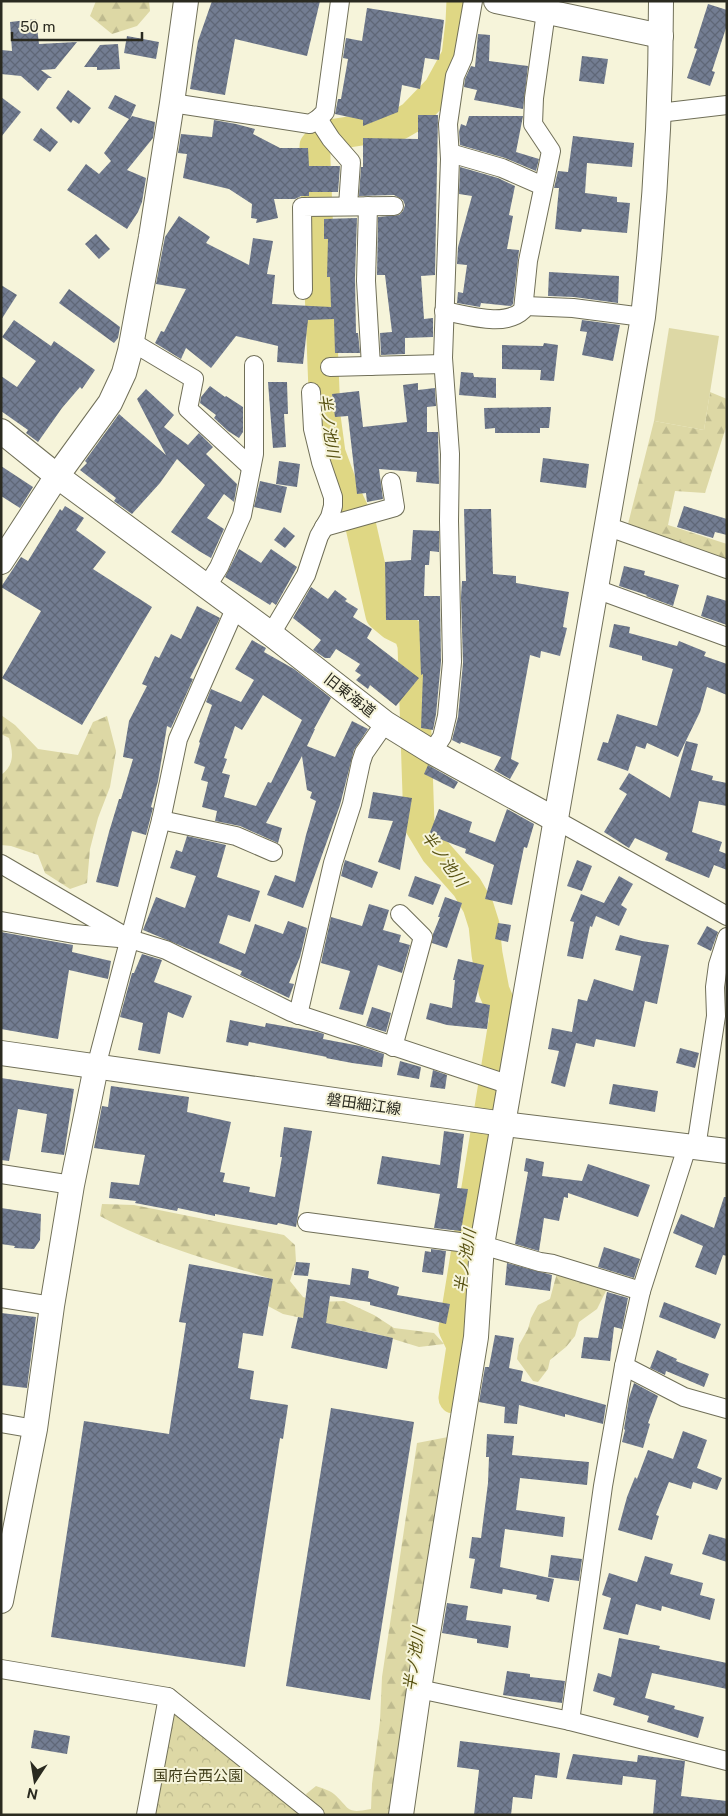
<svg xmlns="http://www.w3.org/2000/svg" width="728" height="1816" viewBox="0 0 728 1816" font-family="'Public Sans','Noto Sans JP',sans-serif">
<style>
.forest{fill:url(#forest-firs)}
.park{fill:url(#park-crowns)}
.pitch{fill:#ddd8a5}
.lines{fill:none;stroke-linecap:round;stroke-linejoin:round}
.river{stroke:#dfd784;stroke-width:31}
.building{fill:url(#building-cross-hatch);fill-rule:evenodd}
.street-casing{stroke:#706f58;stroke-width:20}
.secondary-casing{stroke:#706f58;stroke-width:26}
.street{stroke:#fff;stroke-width:18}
.secondary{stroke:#fff;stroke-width:24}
.labels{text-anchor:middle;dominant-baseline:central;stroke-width:4;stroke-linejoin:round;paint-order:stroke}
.street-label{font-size:15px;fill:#2a2a20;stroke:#f6f4da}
.park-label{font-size:15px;fill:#403d19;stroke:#f6f4da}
.water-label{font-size:16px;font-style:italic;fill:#595314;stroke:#f6f4da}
</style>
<defs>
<pattern id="forest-firs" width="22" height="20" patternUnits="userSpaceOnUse" patternTransform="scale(1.25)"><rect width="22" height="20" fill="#ddd8a5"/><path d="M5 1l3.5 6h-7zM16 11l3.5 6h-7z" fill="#beba8e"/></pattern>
<pattern id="park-crowns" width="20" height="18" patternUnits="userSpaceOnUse" patternTransform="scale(1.25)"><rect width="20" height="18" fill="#ddd8a5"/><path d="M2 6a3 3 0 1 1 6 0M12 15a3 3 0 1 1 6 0" fill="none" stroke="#beba8e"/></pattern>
<pattern id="building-cross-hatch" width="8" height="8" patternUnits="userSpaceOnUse" patternTransform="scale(1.25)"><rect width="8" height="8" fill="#737d92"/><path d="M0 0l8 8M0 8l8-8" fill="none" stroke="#5f6777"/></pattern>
</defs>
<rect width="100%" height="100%" fill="#f6f4da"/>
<g class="forest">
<path d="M96 1H149L150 11 137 26 112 34 90 16Z"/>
<path d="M710 392 727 399V424L705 493 675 491 668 525 727 544V559L628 524 654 421 704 430Z"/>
<path d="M1 715 15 725 38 749 78 755 93 722 107 716 116 751 110 787 98 818 90 849 87 883 70 889 45 873 38 855 11 846 1 845V775C15 765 13 752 9 738L1 734Z"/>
<path d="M102 1204 134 1205 284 1235 295 1245 296 1262 290 1281 303 1297 319 1302 344 1301 374 1315 394 1328 434 1333 444 1344 419 1347 377 1334 283 1314 268 1306 272 1279C214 1261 154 1246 100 1216Z"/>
<path d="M558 1269 608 1287 597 1309 579 1322 575 1336 566 1347 550 1360 548 1369 538 1382 533 1381 517 1359 519 1345 528 1329 531 1318 538 1305 550 1299Z"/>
<path d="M448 1437 404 1815H316L306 1794 316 1786C321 1788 329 1790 334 1794 351 1809 345 1814 371 1809L372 1784 380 1721 382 1677 417 1443Z"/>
</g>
<path class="park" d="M176 1708 309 1815H152L170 1711Z"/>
<path class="pitch" d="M669 328 719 336 704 430 654 421Z"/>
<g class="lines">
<path class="river" d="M454 1398 462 1346 454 1329 505 1016 494 991 487 954 484 925 478 906 467 887 436 852 419 824 413 645 409 633 393 625 381 615 361 527 344 491 330 453 325 416 315 160V146L323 136 400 124 412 117 439 89 457 56 461 22 462 1"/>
</g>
<g class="building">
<path d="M212 1H320L307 56 235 39 225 95 190 89 198 41Z"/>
<path d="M708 4 727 10V25L712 71 715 72 710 86 687 78 697 49 694 48Z"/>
<path d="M367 8 444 20 439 60 425 58 420 89 402 85 398 112 363 126V120L335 114 338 99H341L348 59 343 58 346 38 362 41Z"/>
<path d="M36 19 39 44 77 42 55 69 41 70 52 78H48L38 91 21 76 1 74V50L12 51 10 22Z"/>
<path d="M478 34 490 35 489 61 528 66 523 109 474 100 477 90 464 87 465 79 471 66 475 67Z"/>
<path d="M127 36 159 42 156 59 124 53Z"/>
<path d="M118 44 120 69 97 70V67H84L100 45Z"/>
<path d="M582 56 608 59 604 84 579 81Z"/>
<path d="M68 90 91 108 79 124 73 120 71 123 56 108Z"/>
<path d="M115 95 136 105 130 119 132 116 155 122 153 138 127 170 146 178 142 202 138 212 127 229 67 190 86 164 99 174 111 161 104 153 129 119 108 108Z"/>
<path d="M1 97 21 112 1 137Z"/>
<path d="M418 115H438L435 275 421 276 424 319 433 318V337L405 338V354L381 355 380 333 392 332 385 275H377L378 217 399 215 403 211 405 205 403 200 394 195 359 196 361 167H363V138L418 139Z"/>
<path d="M469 116H523L516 152 539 159 536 171 505 158 460 145 459 132 461 124 466 126Z"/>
<path d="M214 120 236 124 255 129 253 134 280 148H308L309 166H340L338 192H309V196H301L295 199H274L278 218 256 223 257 219 251 218 252 204 229 189 183 178 187 154 178 153 181 134 212 137Z"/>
<path d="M41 128 58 142 50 152 33 140Z"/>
<path d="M573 136 634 143 632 167 587 163 585 193 617 197V202L630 203 627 233 582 229 581 232 555 229 559 188H554L558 171 568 172Z"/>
<path d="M460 167 498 178 515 186 509 215 513 216 507 249 519 250 513 304 511 306 481 303 480 307 457 303 458 292 463 293 467 265 457 264 458 247 472 196 459 194Z"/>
<path d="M179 216 210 237 206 243 249 265 253 238 273 241 267 274 275 275 272 304 331 307 330 277H327L328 239H324V219L357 218 355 277 356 333H358L360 353H335L334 319 308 320 303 364 277 362 278 346 236 336 211 368 186 348 181 359 155 343 161 331 164 332 186 289 156 284 165 237Z"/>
<path d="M96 234 110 249 99 259 85 244Z"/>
<path d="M549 272 619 276 618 303 574 297 548 296Z"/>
<path d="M1 285 17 295 1 320Z"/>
<path d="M69 289 120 327 118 338 114 343 59 303Z"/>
<path d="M14 320 51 346 54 341 95 370 82 389 80 387 62 408 38 442 26 433 28 430 1 411V376L17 387 36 361 2 337Z"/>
<path d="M582 320 620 325 613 361 582 355 587 332 580 331Z"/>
<path d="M544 343 558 345 554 381 540 380 541 370 502 369V345L543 346Z"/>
<path d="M461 372 473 373 474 377 496 378V398L459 395Z"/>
<path d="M268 382H287L288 414H284L286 447 273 448Z"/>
<path d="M418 383V390L435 388 436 406 427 407V432H438L439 484 416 482 417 472 379 469 383 499 367 502 366 493 357 494 348 416 335 417 332 394 359 391 363 427 407 422 403 385Z"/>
<path d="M210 386 225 397 226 396 243 407V432L239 438 228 431 214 418 216 415 200 403 201 397Z"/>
<path d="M146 389 174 415 164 427 188 445 199 433 213 447 206 454 237 484 234 502 224 494 207 518 224 529 211 558 199 551 171 532 205 485 177 459 160 483 132 514 114 501 116 498 80 470 87 463 85 461 119 414 166 455 137 399Z"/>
<path d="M551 407 549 428H540V433H495V428L485 429 484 408Z"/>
<path d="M543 458 589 464 586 488 540 482Z"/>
<path d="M279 461 300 464 297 487 276 484Z"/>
<path d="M1 466 33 487 20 508 1 496Z"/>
<path d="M260 481 287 487 281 513 254 507Z"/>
<path d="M65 506 84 518 76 530 106 552 93 569 152 607 82 725 2 678 41 611 1 587 21 557 28 561 60 509 62 511Z"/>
<path d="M684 506 727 519V535L715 532 713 538 677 527Z"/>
<path d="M464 509H491L493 574 516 576V583L569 592 563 627 567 628 560 656 541 651 540 658 530 655 511 759 519 763 510 779 494 770 501 757 461 742 460 744 452 740 458 717 463 663 461 597 462 581H466Z"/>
<path d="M284 527 295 536 285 548 274 540Z"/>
<path d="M413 530 439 531V552L430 551 429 565H425L424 596H440L441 662 436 714 433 730 421 728 423 674 421 675 419 620H386L385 562 411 560Z"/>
<path d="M239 549 261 563 271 549 297 567 276 605 272 602 270 605 225 577Z"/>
<path d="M624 566 645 571 644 575 679 585 673 606 646 596 647 595 619 586Z"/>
<path d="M311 587 328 599 335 590 347 599 345 601 358 609 353 617 372 629 367 638 419 678 396 706 370 685 368 689 356 680 361 675 355 671 360 664 336 649 330 658H325L313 650 321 640 293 618Z"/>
<path d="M707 595 727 601V625L701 616Z"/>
<path d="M197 606 220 618 190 678 193 679 171 728 167 726 158 781 151 807 153 808 146 835 132 831 118 887 96 882 109 832 119 799H121L133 759 123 757 129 721 147 686 142 684 155 656 159 658 171 634 181 639Z"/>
<path d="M614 624 630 627 629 633 677 646 679 641 706 652 704 656 727 664V695L707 687 700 712 678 757 647 743 645 749 636 746 628 771 597 760 603 742 608 743 617 714 657 726 673 669 642 660V656L609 647Z"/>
<path d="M252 640 266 648 264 652 294 669 331 698 314 729H315L307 746 335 757 352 721 368 729 354 750 340 805 303 908 267 895 275 875 295 882 306 835 316 801 310 798 312 792 307 790 302 756 266 823 282 828 278 843 240 826 215 821 217 811 202 807 208 782 201 780 205 767 194 763 200 743 199 742 212 705 206 702 211 689 241 702 254 680 235 669ZM263 695 302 720 271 783 268 782 256 806 224 797 230 775 222 773 227 759 224 758 235 726 242 730Z"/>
<path d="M686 741 698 744 691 770 713 776 712 780 727 783V806L699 801 692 832 722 842 719 851 727 854V870L714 865 709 878 665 860 668 853 635 838 629 848 604 832 627 794 619 789 629 773 670 798Z"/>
<path d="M428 765 458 782 454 789 424 774Z"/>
<path d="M373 792 412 798 400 870 378 862 393 821 368 818Z"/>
<path d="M439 809 472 822 469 832 495 842 507 809 534 824 527 848 524 847 512 905 485 899 494 865 465 853 466 849 429 835Z"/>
<path d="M187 836 226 845 217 877 260 891 250 922 228 915 219 943 245 954 255 924 283 934 288 921 307 928 300 957 289 983 294 984 289 998 240 975 242 971 143 930 156 897 185 908 196 876 170 868 176 850 182 852Z"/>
<path d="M345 860 378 872 372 888 341 876Z"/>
<path d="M577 860 592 866 582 891 567 886Z"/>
<path d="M415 876 441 885 433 905 408 896Z"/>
<path d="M619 876 633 884 621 905 627 909 619 926 596 916 592 927 590 926 583 959 567 956 574 922 570 921 581 894 604 903Z"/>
<path d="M445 897 462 903 447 948 432 943 433 934 440 917H438Z"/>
<path d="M369 904 389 910 383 930 401 935 399 942 410 945 402 973 378 965 363 1015 339 1009 350 971 321 963 331 917 362 926Z"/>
<path d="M498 923 511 925 508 942 495 939Z"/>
<path d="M707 926 718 932 711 951 697 944Z"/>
<path d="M1 932 73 945 72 952 111 961 108 979 69 970 58 1039 1 1029Z"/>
<path d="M620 935 642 941 669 945 657 1004 645 1001 635 1047 596 1039 594 1047 576 1043 565 1087 551 1083 559 1051 548 1049 552 1028 572 1032 578 999 587 1001 594 979 633 991 641 956 615 950Z"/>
<path d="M142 954 162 960 154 982 192 996 183 1018 168 1012 160 1054 138 1050 143 1023 120 1017 132 973H134Z"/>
<path d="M458 959 484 965 475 1002 490 1005 487 1029 447 1025 426 1019 430 1003 452 1008 455 980H453Z"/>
<path d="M372 1007 391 1013 386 1032 366 1026Z"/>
<path d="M230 1020 265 1027 266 1023 318 1032 324 1034 323 1039 360 1046 384 1054 382 1067 352 1063 326 1058 327 1057 249 1042 248 1046 226 1042Z"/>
<path d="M680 1048 699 1053 695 1068 676 1063Z"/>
<path d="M400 1061 421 1067 419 1079 397 1075Z"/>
<path d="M433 1070 447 1075 445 1089 430 1087Z"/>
<path d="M1 1078 74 1089 64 1155 41 1152 47 1114 18 1109 9 1161 1 1160Z"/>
<path d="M613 1084 658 1091 655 1112 609 1104Z"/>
<path d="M111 1086 189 1097 187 1112 231 1122 220 1172 225 1173 223 1182 250 1187 249 1192 275 1197 282 1157H280L284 1127 312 1131 296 1227 278 1223 277 1225 215 1214V1216L178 1208 177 1211 135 1203 136 1201 109 1198 111 1182 139 1185 145 1155 94 1148 102 1106 108 1107Z"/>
<path d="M444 1131 464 1134 457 1188 468 1189 461 1231 434 1228 440 1194 377 1184 382 1156 440 1165Z"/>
<path d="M526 1158 544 1162 542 1176 582 1181 588 1164 650 1185 638 1217 568 1193V1198L564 1197 559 1221 544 1218 539 1251 515 1244 528 1172 524 1171Z"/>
<path d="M724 1197H727V1256L723 1255 716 1275 695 1267 703 1246 673 1233 681 1214 714 1228Z"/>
<path d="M1 1208 41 1214 40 1240 34 1249 14 1248 15 1246 1 1244Z"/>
<path d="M604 1247 640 1259 634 1278 598 1267Z"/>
<path d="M431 1249 446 1251 443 1275 422 1272 425 1251 431 1252Z"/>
<path d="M296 1262 310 1263 308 1276 294 1275Z"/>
<path d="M507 1263 552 1275 550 1291 505 1285Z"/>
<path d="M189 1264 273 1279 263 1336 243 1333 238 1368 254 1371 250 1399 288 1405 283 1439 280 1438 245 1667 51 1637 84 1421 169 1434 186 1323 179 1322Z"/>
<path d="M352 1268 369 1271 368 1278 399 1287 397 1295 450 1304 446 1324 370 1305V1302L330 1296 326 1323 393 1338 387 1369 291 1348 298 1317 303 1318 308 1279 350 1285Z"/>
<path d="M607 1292 628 1298 622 1329 614 1327 610 1361 581 1358 584 1337 598 1338Z"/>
<path d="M664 1302 721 1324 715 1339 659 1317Z"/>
<path d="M1 1313 36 1317 27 1388 1 1385Z"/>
<path d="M495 1335 514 1338 509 1368 523 1371 521 1381 606 1405 603 1424 565 1414V1417L519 1405 517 1424 504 1423 505 1407 479 1402 485 1367H489Z"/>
<path d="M657 1350 677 1359 676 1361 709 1374 704 1387 671 1373 666 1371 665 1375 650 1368Z"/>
<path d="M634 1383 658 1396 648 1423 650 1424 643 1448 622 1442 625 1430 624 1429 629 1398Z"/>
<path d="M331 1408 414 1422 370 1700 286 1686Z"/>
<path d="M683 1431 707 1440 697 1468 722 1478 717 1490 693 1482 691 1489 669 1482 656 1515 659 1516 652 1540 618 1530 627 1497 635 1477 637 1479 648 1450 673 1459Z"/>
<path d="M487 1434 514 1436 512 1455 589 1462 587 1485 520 1478 516 1510 565 1517 563 1537 505 1529 500 1567 554 1579 549 1602 536 1599 537 1595 503 1589 502 1594 470 1588 475 1559 469 1558 472 1537 481 1538 488 1483 489 1457H486Z"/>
<path d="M709 1534 727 1539V1562L702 1554Z"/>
<path d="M551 1555 582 1559 579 1581 548 1577Z"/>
<path d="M645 1556 673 1564 670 1574 703 1583 700 1595 715 1599 710 1620 662 1606 661 1611 636 1604 628 1635 603 1629 611 1598 602 1595 609 1573 637 1582Z"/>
<path d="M447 1603 468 1606 466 1620 511 1626 508 1648 477 1643V1639L442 1633Z"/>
<path d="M619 1638 660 1646 659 1649 727 1663V1689L652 1673 645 1698 675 1706 674 1709 704 1717 698 1738 647 1722 649 1716 613 1705 615 1698 593 1691 598 1673 611 1677Z"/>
<path d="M507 1671 530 1674V1677L565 1681 562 1703 503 1695Z"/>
<path d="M34 1730 70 1736 67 1754 31 1748Z"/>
<path d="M460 1741 560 1753 557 1778 535 1775 532 1799 513 1797 511 1815H474L479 1770 457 1767Z"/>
<path d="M573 1754 637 1762 638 1755 685 1761 681 1796 727 1801V1815H653L656 1780 623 1776 622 1785 566 1779Z"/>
</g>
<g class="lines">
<defs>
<g id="street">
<path d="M172 103 310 124 318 119 325 112 340 1"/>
<path d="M659 113 727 105"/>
<path d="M318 119 331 139 351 162 348 206"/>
<path d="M450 153 502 168 543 186"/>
<path d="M368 206 366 281 371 366"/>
<path d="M303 290 302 207 394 206"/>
<path d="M525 306 573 308 643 317"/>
<path d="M444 311C467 315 505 328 523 310L528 261 551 151 533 124 534 98 546 12"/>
<path d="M132 342 194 379 188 409 251 467"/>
<path d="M330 367 443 364"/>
<path d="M606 526 727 569"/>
<path d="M324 527 395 507 391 482"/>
<path d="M206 588 219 567 242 515 254 454V365"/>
<path d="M596 589 727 637"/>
<path d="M271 634 306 575 319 536 330 517 333 506V497L321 462 313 429 311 392"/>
<path d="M432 752 442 737 447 716 452 662 449 521 450 454 443 358 450 159 448 124 455 76 463 58 473 1"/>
<path d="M161 820 236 836 273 852"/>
<path d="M556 820 727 916"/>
<path d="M1 864 126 937"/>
<path d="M1 921 74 934 130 939 166 950 291 1012 510 1085"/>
<path d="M298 1015 333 863 352 804 361 762 364 753 385 723"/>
<path d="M393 1047 423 937 400 914"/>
<path d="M96 1067 161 820 178 739 235 609"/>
<path d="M696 1148 716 1016 715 987 718 965 727 937"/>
<path d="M1 1174 72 1185"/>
<path d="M307 1222 482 1245 540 1262 553 1264 641 1291"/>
<path d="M1 1298 52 1306"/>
<path d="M624 1366 684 1397 727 1409"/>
<path d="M1 1423 35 1429"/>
<path d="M1 1669 168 1697 315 1815"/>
<path d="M419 1689 570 1721 727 1761"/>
<path d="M570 1721 603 1486 624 1366 641 1291 687 1147"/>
<path d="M146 1815 168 1697"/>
</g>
<g id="secondary">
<path d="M496 1 661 36"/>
<path d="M1 431 57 476 271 634 385 723 432 752 556 820"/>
<path d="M1 562 57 476 110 403 124 373 130 351 151 237 172 103 186 1"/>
<path d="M1 1053 504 1124 727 1151"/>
<path d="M1 1601 35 1429 52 1306 72 1185 96 1067"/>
<path d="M401 1815 419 1689 476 1337 482 1245 643 317C655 211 661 108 661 1"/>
</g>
</defs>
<use href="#street" class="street-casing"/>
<use href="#secondary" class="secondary-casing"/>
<use href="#street" class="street"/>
<use href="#secondary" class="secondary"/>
</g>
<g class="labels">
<g class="street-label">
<text transform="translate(350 695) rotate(38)">旧東海道</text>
<text transform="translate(364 1104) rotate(8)">磐田細江線</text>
</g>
<g class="park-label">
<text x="198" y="1775">国府台西公園</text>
</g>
<g class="water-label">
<text transform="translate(329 426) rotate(82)">半ノ池川</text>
<text transform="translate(444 859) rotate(54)">半ノ池川</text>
<text transform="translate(465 1261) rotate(-81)">半ノ池川</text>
<text transform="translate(414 1659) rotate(-81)">半ノ池川</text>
</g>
</g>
<rect width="728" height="1816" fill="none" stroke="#2a2a20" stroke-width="5"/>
<g transform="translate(35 1781) rotate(192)" stroke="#f6f4da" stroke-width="4" paint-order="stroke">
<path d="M0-4L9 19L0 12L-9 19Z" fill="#2a2a20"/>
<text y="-8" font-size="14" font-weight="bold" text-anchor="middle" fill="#2a2a20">N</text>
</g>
<path d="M12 32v8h130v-8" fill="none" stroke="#2a2a20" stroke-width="2.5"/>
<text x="20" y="32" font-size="15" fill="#2a2a20" stroke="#f6f4da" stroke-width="4" paint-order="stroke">50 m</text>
</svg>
